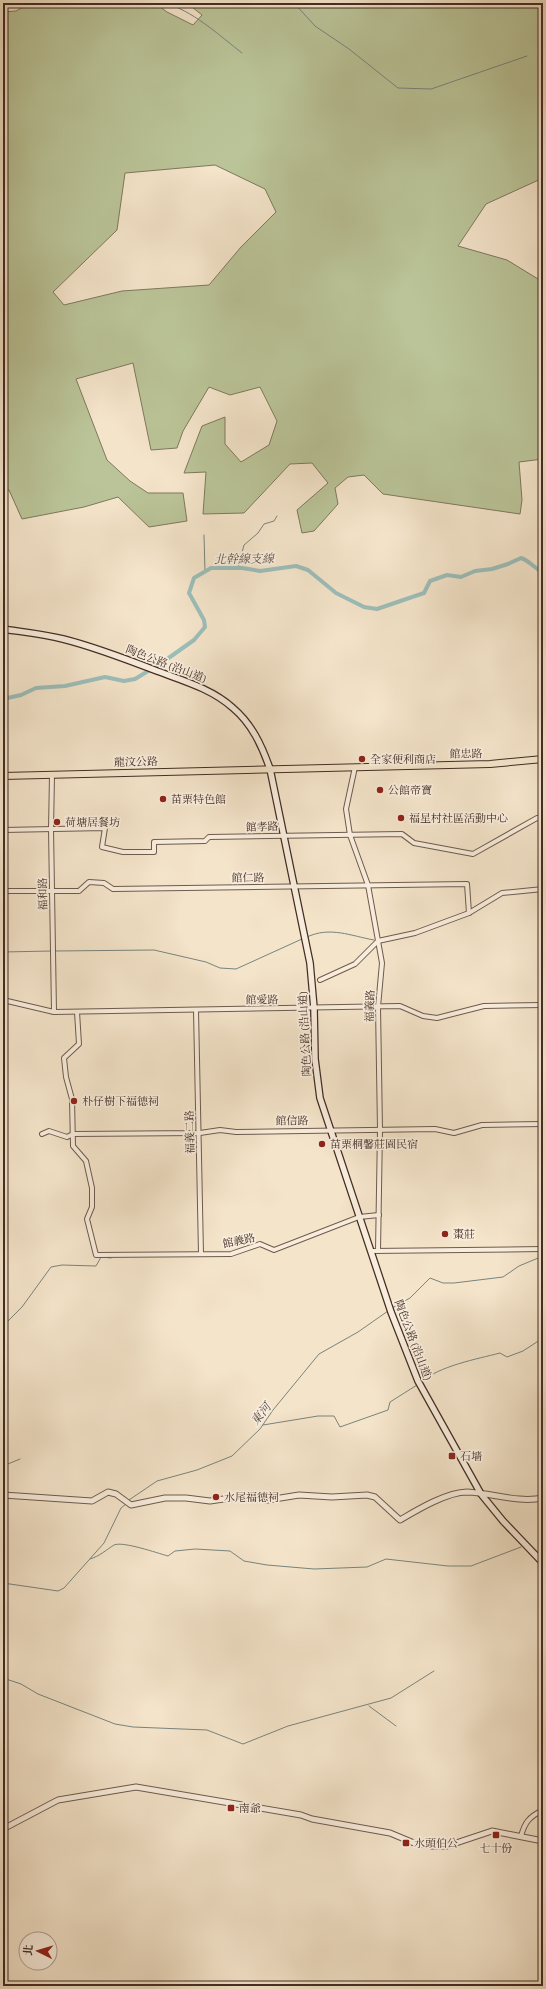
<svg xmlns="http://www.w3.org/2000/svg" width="546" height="1989" viewBox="0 0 546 1989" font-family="Alegreya,'Noto Serif TC',serif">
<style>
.green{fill:#bac498;stroke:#7e785e;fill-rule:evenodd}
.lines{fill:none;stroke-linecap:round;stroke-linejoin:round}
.stream{stroke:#78847e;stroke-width:1}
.canal{stroke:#9cbeba;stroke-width:4}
.minor-casing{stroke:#6f5a4d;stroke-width:6}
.tertiary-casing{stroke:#6f5a4d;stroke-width:7}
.secondary-casing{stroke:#432c23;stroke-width:8}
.primary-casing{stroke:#432c23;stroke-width:8}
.minor{stroke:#f8eddd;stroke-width:4}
.tertiary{stroke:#f8eddd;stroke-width:5}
.secondary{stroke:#f8eddd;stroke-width:5.5}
.primary{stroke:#f4e4ca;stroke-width:6}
.poi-dot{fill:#8f2418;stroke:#f8eddd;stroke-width:1.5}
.labels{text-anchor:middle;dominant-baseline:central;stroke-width:3.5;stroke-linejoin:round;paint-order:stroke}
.street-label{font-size:11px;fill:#432c23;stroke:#f8eddd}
.poi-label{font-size:11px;fill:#432c23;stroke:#f8eddd;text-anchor:start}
.water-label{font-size:12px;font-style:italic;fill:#595049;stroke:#f8eddd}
</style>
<rect width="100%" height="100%" fill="#f4e4ca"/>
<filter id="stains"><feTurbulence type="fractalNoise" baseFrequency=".005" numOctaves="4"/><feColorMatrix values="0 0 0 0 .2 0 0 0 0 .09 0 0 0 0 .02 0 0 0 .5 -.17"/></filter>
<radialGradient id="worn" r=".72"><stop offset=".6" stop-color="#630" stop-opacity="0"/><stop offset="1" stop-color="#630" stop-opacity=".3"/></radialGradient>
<path class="green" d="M30 3H155L167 12 193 25 202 15 187 3H543V178L486 204 458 246 507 260 543 282V459L519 462 522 500 520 514 383 494 364 475 348 477 335 488 338 504 314 531 302 533 297 510 328 483 312 463 290 464 244 513 203 514 206 472 184 473 202 426 225 417V444L241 462 269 445 277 421 260 387 230 395 209 387 183 431 177 448 151 450 133 363 76 379 107 460 130 481 148 493H183L187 521 149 527 118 497 84 507 22 519 9 490H3V12L16 11ZM215 165 265 189 276 212 241 247 209 285 122 291 64 305 53 292 117 230 125 173Z"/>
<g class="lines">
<g class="stream">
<path d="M164 3C191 9 220 36 242 53"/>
<path d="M294 3 315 26 349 49 398 88 431 89 527 56"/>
<path d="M204 535 205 572"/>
<path d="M238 568 244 545 258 533 264 524 274 521 277 516"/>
<path d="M307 937C330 926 351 936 374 940"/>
<path d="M55 951 154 950 206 962 220 968 236 969 302 939"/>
<path d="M3 952 52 951"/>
<path d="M392 1308 410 1298 430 1278 443 1283H454L503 1277 519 1266 543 1256"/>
<path d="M3 1326 22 1307 51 1267 62 1265 96 1266 101 1257 111 1258"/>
<path d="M421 1382C439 1366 477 1359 500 1353L507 1357 523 1351 543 1338"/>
<path d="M263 1425 318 1416H334L340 1427 388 1410 390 1402 417 1385"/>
<path d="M3 1466 20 1459"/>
<path d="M129 1500 157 1481 197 1470 232 1456 260 1429 273 1410 319 1354 358 1332 388 1311"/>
<path d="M90 1559C100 1556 106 1550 114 1545 123 1541 157 1553 168 1556L175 1551 195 1549 230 1551 244 1561 267 1565 314 1569 367 1567 386 1559 448 1566H471L521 1547"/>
<path d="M3 1583 58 1591 64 1588 104 1543 121 1508 126 1504"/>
<path d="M3 1678 21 1684 38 1694 115 1724 133 1727 207 1730 243 1744 288 1726 391 1698 434 1671"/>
<path d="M369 1706 396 1726"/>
</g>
<path class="canal" d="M3 699 21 695 36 688 65 686 105 677 124 681 135 679 163 662 194 640 205 627 204 620 189 593 194 578 211 568H242L260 571 296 566 308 570 336 593 364 607 377 609 424 593 430 581 447 575 461 577 475 571 492 569 508 564 521 558C530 561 535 569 543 572"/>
<defs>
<g id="minor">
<path d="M355 767 346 809 350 835 368 885 382 963 378 1007 380 1129 378 1251"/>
<path d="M52 775 51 829 54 1012"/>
<path d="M3 830 105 828 102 847 123 852H154V842L205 841 209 837 402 834 414 843 473 854 537 818 543 819"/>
<path d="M3 891H79L89 882 104 883 113 889 467 884 469 913"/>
<path d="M320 980 355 964 378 941 415 933 469 913 502 893 543 889"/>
<path d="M3 1000 54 1012 400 1006 423 1016 437 1018 484 1006 543 1005"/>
<path d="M196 1010 201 1254"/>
<path d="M77 1012 79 1044 64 1058 66 1077 72 1099 73 1146 86 1161 92 1188V1207L87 1219 96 1255 231 1254 260 1244 274 1250 359 1217 379 1215"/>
<path d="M42 1134 49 1131 67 1137 73 1134 200 1133 220 1130 236 1132 435 1129 454 1133 482 1125 543 1124"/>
<path d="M371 1251 543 1249"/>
<path d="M521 1836C525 1822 529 1817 543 1810"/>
</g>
<g id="tertiary">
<path d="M3 1495 92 1501 108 1492 116 1494 131 1505 165 1498H186L210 1501 237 1497 268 1500 299 1495 332 1497 367 1495 375 1497 400 1520C417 1510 447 1492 467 1492 493 1493 517 1503 543 1498"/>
<path d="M3 1829 58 1800 136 1787 301 1815 312 1819 390 1833 414 1843 432 1846H447L492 1831 543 1841"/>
</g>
<path id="secondary" d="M3 629C23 632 43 634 63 639 95 647 126 659 157 671 184 681 212 689 233 708 252 724 262 746 270 769L310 963 314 1008 315 1059 320 1098 391 1312 418 1381 481 1494 503 1521 543 1563"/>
<path id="primary" d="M3 776 490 764 543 759"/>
</defs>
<use href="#minor" class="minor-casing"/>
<use href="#tertiary" class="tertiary-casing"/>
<use href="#secondary" class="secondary-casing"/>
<use href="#primary" class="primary-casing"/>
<use href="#minor" class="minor"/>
<use href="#tertiary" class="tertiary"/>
<use href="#secondary" class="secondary"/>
<use href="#primary" class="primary"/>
</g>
<g class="poi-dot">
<circle cx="362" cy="759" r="4"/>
<circle cx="380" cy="790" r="4"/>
<circle cx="163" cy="799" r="4"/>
<circle cx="401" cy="818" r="4"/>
<circle cx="57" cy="822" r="4"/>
<circle cx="74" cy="1101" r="4"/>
<circle cx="322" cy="1144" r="4"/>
<circle cx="445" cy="1234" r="4"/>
<rect x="448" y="1452" width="8" height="8" rx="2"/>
<circle cx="216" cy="1497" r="4"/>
<rect x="227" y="1804" width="8" height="8" rx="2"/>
<rect x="492" y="1831" width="8" height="8" rx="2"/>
<rect x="402" y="1839" width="8" height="8" rx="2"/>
</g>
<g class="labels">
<g class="street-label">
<text transform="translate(166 664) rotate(21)">陶色公路 (沿山道)</text>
<text transform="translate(466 754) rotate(-1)">館忠路</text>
<text transform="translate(136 762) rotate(-1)">龍汶公路</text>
<text transform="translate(262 827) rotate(-2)">館孝路</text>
<text transform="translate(248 878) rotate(-1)">館仁路</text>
<text transform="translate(43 894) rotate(-91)">福和路</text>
<text transform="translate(262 1000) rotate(-1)">館愛路</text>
<text transform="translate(370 1006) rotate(-88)">福義路</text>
<text transform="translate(305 1034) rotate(-93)">陶色公路 (沿山道)</text>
<text transform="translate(292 1121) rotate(-1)">館信路</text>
<text transform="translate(190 1132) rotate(-91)">福義二路</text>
<text transform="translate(239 1241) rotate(-12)">館義路</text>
<text transform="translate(413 1340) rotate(69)">陶色公路 (沿山道)</text>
</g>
<g class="poi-label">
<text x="370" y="759">全家便利商店</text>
<text x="388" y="790">公館帝寶</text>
<text x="171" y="799">苗栗特色館</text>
<text x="409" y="818">福星村社區活動中心</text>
<text x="65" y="822">荷塘居餐坊</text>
<text x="82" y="1101">朴仔樹下福德祠</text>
<text x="330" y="1144">苗栗桐馨莊園民宿</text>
<text x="453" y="1234">棗莊</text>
<text x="460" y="1456">石墻</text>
<text x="224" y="1497">水尾福德祠</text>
<text x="239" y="1808">南爺</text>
<text x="414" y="1843">水頭伯公</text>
<text x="496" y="1848" text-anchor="middle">七十份</text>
</g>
<g class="water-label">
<text transform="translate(244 559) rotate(-1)">北幹線支線</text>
<text transform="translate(261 1414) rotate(-51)">東河</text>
</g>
</g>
<rect width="546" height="1989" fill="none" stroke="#f4e4ca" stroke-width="16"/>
<rect x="4" y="4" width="538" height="1981" fill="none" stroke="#432c23" stroke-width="2"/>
<rect x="8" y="8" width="530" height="1973" fill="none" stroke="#432c23"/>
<g transform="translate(38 1951) rotate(275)"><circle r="19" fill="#f8eddd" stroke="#b0a093"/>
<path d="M0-3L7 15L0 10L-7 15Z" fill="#8f2418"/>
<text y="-6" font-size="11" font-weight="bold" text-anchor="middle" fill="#432c23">北</text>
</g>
<rect width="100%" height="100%" filter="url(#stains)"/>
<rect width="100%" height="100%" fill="url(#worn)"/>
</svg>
